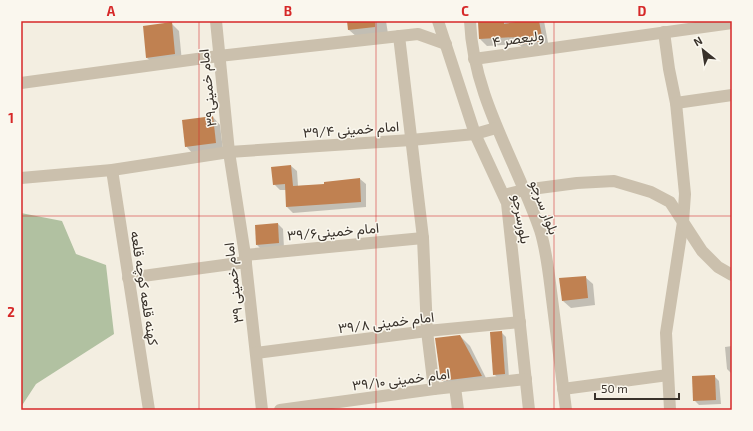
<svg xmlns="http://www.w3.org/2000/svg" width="753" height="431" viewBox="0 0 753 431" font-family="'Exo 2',Vazirmatn,sans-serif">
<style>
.green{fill:#b1c1a1}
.shadow{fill:#0003}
.building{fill:#c08151}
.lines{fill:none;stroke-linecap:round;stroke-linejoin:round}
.minor{stroke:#cbc0ad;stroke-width:12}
.grid{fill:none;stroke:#d62828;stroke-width:1;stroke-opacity:0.55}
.labels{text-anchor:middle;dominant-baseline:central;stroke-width:3;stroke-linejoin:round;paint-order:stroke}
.street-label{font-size:14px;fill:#39322b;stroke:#faf7ee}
.neatline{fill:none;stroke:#d62828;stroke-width:1.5}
.grid-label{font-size:13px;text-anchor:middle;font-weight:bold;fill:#d62828}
</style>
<rect width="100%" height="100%" fill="#f3eee1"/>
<path class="green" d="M21 213 62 221 76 254 106 265 114 334 36 384 21 407Z"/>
<g class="shadow">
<path d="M348 21H386L388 34 357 37 349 30Z"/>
<path d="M478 21H544L549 48 526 52 519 44 487 46 480 39Z"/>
<path d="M171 23 179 31 182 62 155 65 147 58Z"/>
<path d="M213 117 220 125 223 150 193 154 186 146Z"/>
<path d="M291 166 297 171 298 186 325 185 360 179 366 184V207L293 213 287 207 286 190H280L274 184Z"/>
<path d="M278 224 283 229 284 248 262 250 257 245Z"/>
<path d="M585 277 593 284 595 305 571 308 563 301Z"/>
<path d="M501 332 506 337 509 378 499 379 494 374Z"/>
<path d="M460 336 470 346 490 386 451 390 442 380Z"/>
<path d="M732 346V374L727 369 725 347Z"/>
<path d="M714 376 719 381 721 404 699 405 694 400Z"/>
</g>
<g class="building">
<path d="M347 21H375V27L348 30Z"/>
<path d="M478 21H504V24L522 21H539L543 41 518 45 517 37 479 39Z"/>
<path d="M172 22 175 54 146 58 143 26Z"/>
<path d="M213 116 216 143 185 147 182 120Z"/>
<path d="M291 165 293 186 324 184V182L360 178 361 202 286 207 285 184 273 185 271 167Z"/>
<path d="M278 223 279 243 256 245 255 225Z"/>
<path d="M586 276 588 298 562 301 559 278Z"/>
<path d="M502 331 505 374 493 375 490 332Z"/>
<path d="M460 335 482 376 441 381 435 338Z"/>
<path d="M715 375 716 400 693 401 692 376Z"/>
</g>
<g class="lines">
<g class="minor">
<path d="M216 21 229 152 245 255 262 410"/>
<path d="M438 21 475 134 507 203 529 410"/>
<path d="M470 21C473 97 516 160 540 230 547 252 549 276 552 299 557 336 561 373 566 410"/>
<path d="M664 32 669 69 676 103 685 194 683 222 666 333 670 410"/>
<path d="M399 36 423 238 427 331 434 389"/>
<path d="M474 59 732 23"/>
<path d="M21 83 219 56 418 34 446 44"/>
<path d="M676 103 732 95"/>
<path d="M112 170 149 410"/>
<path d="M21 178 112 170 229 152 411 140 475 134 496 128"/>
<path d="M504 195 524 190 577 183 614 181 651 192 670 202 702 251 718 267 732 275"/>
<path d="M245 255 423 238"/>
<path d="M128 278 246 262"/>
<path d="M256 353 427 331 520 322"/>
<path d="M455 387 458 410"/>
<path d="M563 389 668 375"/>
<path d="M280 410 434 389 526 379"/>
</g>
</g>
<path class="grid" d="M199 21V410M376 21V410M554 21V410M21 216H732"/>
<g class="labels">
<g class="street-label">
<text transform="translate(518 38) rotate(-8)">ولیعصر ۴</text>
<text transform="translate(207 88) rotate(-96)">امام خمینی۳۹</text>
<text transform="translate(351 129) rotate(-4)">امام خمینی ۳۹/۴</text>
<text transform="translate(545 207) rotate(69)">بلوار سرجو</text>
<text transform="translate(522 219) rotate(80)">بلورسرجو</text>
<text transform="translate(333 231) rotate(-5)">امام خمینی۳۹/۶</text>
<text transform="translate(233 283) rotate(-97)">امام خمینی ۳۹</text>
<text transform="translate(145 288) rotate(81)">کهنه قلعه کوچه قلعه</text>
<text transform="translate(386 322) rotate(-7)">امام خمینی ۳۹/۸</text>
<text transform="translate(401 379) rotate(-7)">امام خمینی ۳۹/۱۰</text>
</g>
</g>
<rect width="753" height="431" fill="none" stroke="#faf7ee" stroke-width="44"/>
<g transform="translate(703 50) rotate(330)" stroke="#faf7ee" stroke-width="3" paint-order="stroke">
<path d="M0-3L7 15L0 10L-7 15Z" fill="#39322b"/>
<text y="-6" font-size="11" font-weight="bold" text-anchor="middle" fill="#39322b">N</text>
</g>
<path d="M595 393v6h84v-6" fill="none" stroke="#39322b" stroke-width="2"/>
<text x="601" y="393" font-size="12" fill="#39322b" stroke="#faf7ee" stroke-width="3" paint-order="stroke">50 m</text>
<rect x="22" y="22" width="709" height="387" class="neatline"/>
<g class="grid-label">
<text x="111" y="16">A</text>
<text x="288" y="16">B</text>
<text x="465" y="16">C</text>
<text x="642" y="16">D</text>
<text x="11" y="123">1</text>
<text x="11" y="317">2</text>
</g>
</svg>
